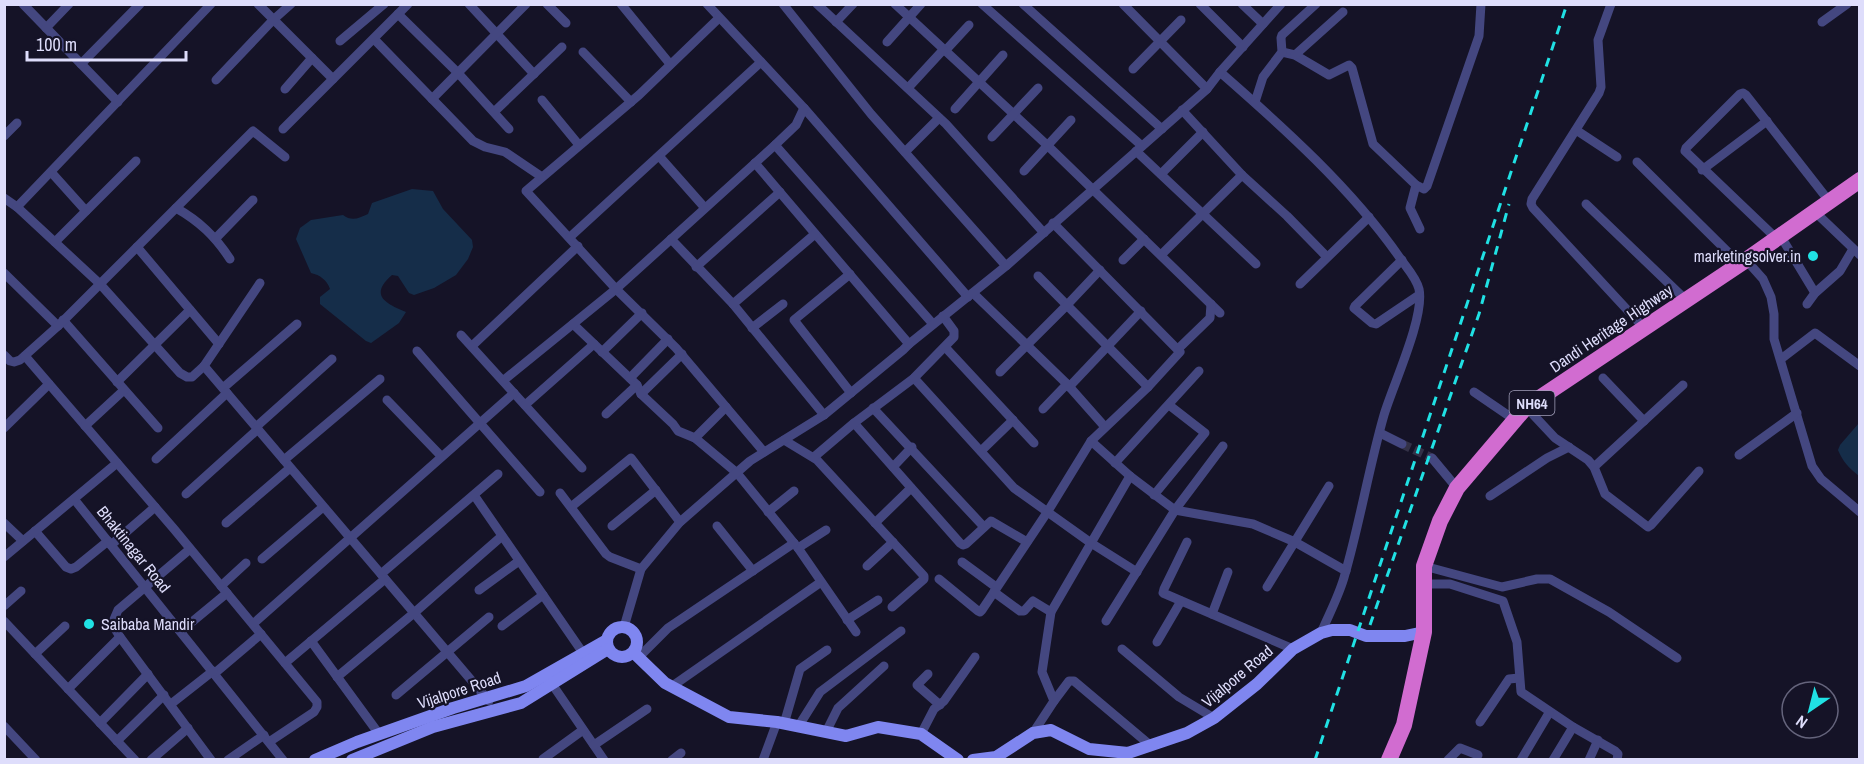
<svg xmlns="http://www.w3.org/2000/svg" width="1864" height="764" viewBox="0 0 1864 764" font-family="'Archivo Narrow',sans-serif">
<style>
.water{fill:#152d49}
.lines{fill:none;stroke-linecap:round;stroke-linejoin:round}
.minor-tunnel{stroke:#333147;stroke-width:9;stroke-dasharray:9 4.5;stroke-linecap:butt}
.minor{stroke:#444780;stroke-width:9}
.secondary{stroke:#7f86f0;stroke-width:12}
.trunk{stroke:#d16cd0;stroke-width:16}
.rail{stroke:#20e1e4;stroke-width:3;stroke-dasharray:9 8;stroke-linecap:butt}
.poi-dot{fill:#20e1e4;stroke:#151327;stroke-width:2}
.labels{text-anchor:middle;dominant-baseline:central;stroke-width:4.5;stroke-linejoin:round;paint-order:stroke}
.shield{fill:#151327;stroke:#a2a0bb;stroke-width:1.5}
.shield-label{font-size:15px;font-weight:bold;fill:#deddfb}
.poi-label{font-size:16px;fill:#deddfb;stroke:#151327;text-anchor:end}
.street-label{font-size:16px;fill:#deddfb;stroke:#151327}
</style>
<rect width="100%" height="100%" fill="#151327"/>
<g class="water">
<path d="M412 189 433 191 443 209 472 240 473 247 468 259 456 275 434 288 414 295 409 293 398 276 392 275C368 296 387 304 406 312L399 323 371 343 366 341 320 304V297L330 289C327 280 320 275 311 273L296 239 300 228 311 220 343 215C352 222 359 218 368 214L372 203Z"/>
<path d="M1859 423V476C1849 468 1843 462 1838 450L1840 445Z"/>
</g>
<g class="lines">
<path class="minor-tunnel" d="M1402 444 1432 458"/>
<g class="minor">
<path d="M23 4 118 102"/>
<path d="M258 4 333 79"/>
<path d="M469 4 534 74"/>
<path d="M547 4 566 23"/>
<path d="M621 4 670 64"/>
<path d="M707 4 804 108 968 297"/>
<path d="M783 4 871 114 1006 266"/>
<path d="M817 4 946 124 1044 233"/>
<path d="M895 4 1048 146 1220 313"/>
<path d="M982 4 1142 146"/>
<path d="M1023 4 1162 129"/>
<path d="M1123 4 1207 89"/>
<path d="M1200 4 1243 47"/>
<path d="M1242 4 1263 24"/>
<path d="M1611 4 1598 40 1601 87 1599 93 1532 199 1531 204 1533 208 1644 328"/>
<path d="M398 14 458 73 509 129"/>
<path d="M719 18 639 95 526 191 616 289 676 348 764 452"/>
<path d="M836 22 853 4"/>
<path d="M1822 22 1847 4"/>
<path d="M46 28 69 4"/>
<path d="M374 39 473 141 485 147 505 152 542 177"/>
<path d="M340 41 384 4"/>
<path d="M887 42 921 4"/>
<path d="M945 51 969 25"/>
<path d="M583 52 631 102"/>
<path d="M1282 52 1295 55 1329 75 1349 65 1352 68 1373 144 1416 185 1424 189 1427 186 1479 36 1481 4"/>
<path d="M1295 55 1343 12"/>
<path d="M81 64 140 4"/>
<path d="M1133 69 1181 20"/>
<path d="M1220 72C1283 127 1352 189 1400 258 1406 267 1416 277 1419 289 1425 317 1393 385 1384 415 1369 467 1360 522 1345 574 1340 594 1329 614 1321 633"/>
<path d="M216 80 273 20 291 4"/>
<path d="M908 88 943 50"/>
<path d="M285 89 312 58"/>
<path d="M432 99 526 4"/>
<path d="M542 100 579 145"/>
<path d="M1255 102 1263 77 1282 52 1281 38 1282 35 1316 4"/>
<path d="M955 109 1003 55"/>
<path d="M1182 110 1242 175 1287 216 1326 256"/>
<path d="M494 112 562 47"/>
<path d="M283 129 408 4"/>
<path d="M1576 130 1617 157"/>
<path d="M4 136 17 123"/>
<path d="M992 137 1038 88"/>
<path d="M775 145 933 324"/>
<path d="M1136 151 1256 264"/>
<path d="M905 152 939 118"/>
<path d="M659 156 705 208"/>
<path d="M1637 162 1740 264"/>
<path d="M755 163 909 344"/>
<path d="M1702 170 1767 121"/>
<path d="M1024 171 1071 120"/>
<path d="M51 172 86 211"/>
<path d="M1161 174 1203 132"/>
<path d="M1416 185 1410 208 1420 229"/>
<path d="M4 198 17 207 100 284 180 373 187 377H192L204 366 260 283"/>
<path d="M1586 204 1686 300"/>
<path d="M17 207 211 4"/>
<path d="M176 208C199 221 215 236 230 259"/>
<path d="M1814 211 1860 255"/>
<path d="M1780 235 1815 293"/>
<path d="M570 237 761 62"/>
<path d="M216 238 253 200"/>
<path d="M1776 238 1685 151 1686 148 1740 94 1743 93 1746 95 1829 201"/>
<path d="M671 239 733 304 824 415"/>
<path d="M55 242 136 161"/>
<path d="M137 247 219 344"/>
<path d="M1161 255 1242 175"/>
<path d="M1123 260 1144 239"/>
<path d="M1402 260 1355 306 1354 308 1372 323 1376 324 1419 295"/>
<path d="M1746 260 1763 279 1771 297 1774 314V339L1812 466 1821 479 1860 512"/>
<path d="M696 267 780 192"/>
<path d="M4 273 58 326"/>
<path d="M850 274 794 320 851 393"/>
<path d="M1038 276 1148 387"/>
<path d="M1300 284 1369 217"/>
<path d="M973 293 1067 384 1105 427"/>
<path d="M733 304 815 234"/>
<path d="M1807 304 1815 293 1840 271 1853 249"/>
<path d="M63 320 158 428"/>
<path d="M573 324 637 385 641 394 673 424 678 431 695 438 737 473 798 548 856 632"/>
<path d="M752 328 783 304"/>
<path d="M461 335 582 468"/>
<path d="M472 346 578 246"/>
<path d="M945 347 1034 443"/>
<path d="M1178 349 1210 318 1211 304"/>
<path d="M417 351 540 492"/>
<path d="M602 352 642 313"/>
<path d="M4 355 10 361 14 362 20 360 58 326 253 131 285 157"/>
<path d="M25 356 174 529 317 702V707L314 712 269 742"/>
<path d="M1781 359 1815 333 1860 366"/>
<path d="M204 366 489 701"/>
<path d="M1000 372 1067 305 1100 270"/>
<path d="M630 378 668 339"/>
<path d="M914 378 1014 488 1091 543 1137 572"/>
<path d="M1603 378 1644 421"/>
<path d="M504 380 616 289 775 145 796 125 804 108"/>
<path d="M117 382 190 310"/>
<path d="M1069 387 1141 311"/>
<path d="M223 388 297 324"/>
<path d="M1474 392 1515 420"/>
<path d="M641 394 682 354"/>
<path d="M387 400 441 456"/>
<path d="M525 405 594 344"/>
<path d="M1526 407 1555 438 1588 460 1594 467 1605 494 1648 527 1651 525 1699 471"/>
<path d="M873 408 984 527"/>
<path d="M1043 409 1067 384"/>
<path d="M606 414 637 385"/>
<path d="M854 423 960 543 963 545 966 544 991 521 1027 542"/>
<path d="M85 426 124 390"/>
<path d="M256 427 332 359"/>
<path d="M4 428 49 384"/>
<path d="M1380 433 1402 444"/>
<path d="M695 438 726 407"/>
<path d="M784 440 817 460 924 576V579L892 607"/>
<path d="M1091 441 1130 476 1175 510 1253 524 1295 542 1346 571"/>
<path d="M981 451 1013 420"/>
<path d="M1739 455 1797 413"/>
<path d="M814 457 854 423 914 378 954 337V331L943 316"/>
<path d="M1432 458 1457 488"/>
<path d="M156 459 227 393"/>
<path d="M284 460 380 379"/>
<path d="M1115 463 1199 371"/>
<path d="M893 467 912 447"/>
<path d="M1594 467 1683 385"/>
<path d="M560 493 606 554 610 557 641 569"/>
<path d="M186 494 258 429"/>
<path d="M474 495 583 653"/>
<path d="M1154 495 1205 433 1169 405"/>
<path d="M1490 496 1547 458 1569 447"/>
<path d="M74 499 283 760"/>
<path d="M571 507 631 458 680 522"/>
<path d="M768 512 794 491"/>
<path d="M4 523 23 541"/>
<path d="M226 523 290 468"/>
<path d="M875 523 911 488"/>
<path d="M612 526 656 490"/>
<path d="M717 526 753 571"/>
<path d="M35 531 66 567 71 569 76 567 108 541"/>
<path d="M1187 542 1164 589 1163 593 1293 649"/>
<path d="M111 545 155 507"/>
<path d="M798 548 826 530"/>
<path d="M190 549 118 610 112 624 120 637 211 760"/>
<path d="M4 557 117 463"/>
<path d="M262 559 323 507"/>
<path d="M962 562 996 587"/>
<path d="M867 566 893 542"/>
<path d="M1424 566 1502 587 1537 579H1550L1609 612 1677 658"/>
<path d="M381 574 498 474"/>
<path d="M939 579 978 611 980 612 982 610 1048 511 1091 441 1148 387 1180 352 1053 223"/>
<path d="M1424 584H1450L1503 601 1517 642 1521 692 1573 727 1615 751 1618 754 1617 760"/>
<path d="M221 586 246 563"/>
<path d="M1267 587 1329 486"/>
<path d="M479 590 519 561"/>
<path d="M994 592 1020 611H1024L1033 601 1051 612"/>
<path d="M4 606 21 591"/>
<path d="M1212 614 1228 572"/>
<path d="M847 620 878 600"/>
<path d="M4 621 135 760"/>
<path d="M1106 621 1175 510 1223 446"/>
<path d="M253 624 514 393"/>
<path d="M502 626 543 595"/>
<path d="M624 627 641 569 680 522 750 461 824 415 903 350 909 344 1006 266 1207 89 1220 72 1281 4"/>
<path d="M181 631 227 593"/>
<path d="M311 641 379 734"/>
<path d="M1157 642 1181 601"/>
<path d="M1122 649 1179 697 1214 718"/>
<path d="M35 654 65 626"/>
<path d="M639 657 668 628 794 543"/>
<path d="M285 663 385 579"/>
<path d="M215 673 261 634"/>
<path d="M928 674 917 685 940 705"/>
<path d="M337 677 414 613 502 536"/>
<path d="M552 684 604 760"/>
<path d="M671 687 821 582"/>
<path d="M68 689 120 637"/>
<path d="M396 695 489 617"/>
<path d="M1054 701 1069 681H1074L1150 745"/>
<path d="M171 704 213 671"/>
<path d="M1480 722 1509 679 1519 678"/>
<path d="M100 723 148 674"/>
<path d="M784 724 800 669 827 650"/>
<path d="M4 726 36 760"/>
<path d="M798 727 820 692 901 631"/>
<path d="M826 732 838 708 884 666"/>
<path d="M1033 733 1054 701 1042 672 1051 612 1130 476"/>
<path d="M921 734 934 709 944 701 975 657"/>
<path d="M117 741 164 695"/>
<path d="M594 745 647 709"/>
<path d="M543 759 583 730"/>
<path d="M151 760 188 728"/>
<path d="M228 760 264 735"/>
<path d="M672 760 681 753"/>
<path d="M763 760 777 722"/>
<path d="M1448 760 1460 748 1478 755"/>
<path d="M1521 760 1549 713"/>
<path d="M1553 760 1573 727"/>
<path d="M1589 760 1598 740"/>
</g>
<g class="secondary">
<circle cx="622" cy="642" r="15"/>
<path d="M634 653 665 683 729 717 777 722 846 736 878 727 921 734 958 760"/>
<path d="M315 760 357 742 453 708 526 686 607 640"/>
<path d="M352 760 433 727 521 703 608 649"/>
<path d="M973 760 996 757 1033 733 1051 730 1089 749 1128 753 1187 733 1214 718 1257 684 1293 649 1321 633 1332 630H1350L1366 636H1405L1424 632"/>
</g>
<path class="trunk" d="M1389 760 1404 725 1424 632V566L1440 521 1457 488 1526 407 1746 260 1860 180"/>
<g class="rail">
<path d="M1370 625 1479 314 1509 204"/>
<path d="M1315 760 1567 4"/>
</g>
</g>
<g class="poi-dot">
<circle cx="1813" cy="256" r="6"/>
<circle cx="89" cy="624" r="6"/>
</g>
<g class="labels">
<rect class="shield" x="1509.5" y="391" width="45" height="24" rx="4.5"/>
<g class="shield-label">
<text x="1532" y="403">NH64</text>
</g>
<g class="poi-label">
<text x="1801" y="256">marketingsolver.in</text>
<text x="101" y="624" text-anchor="start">Saibaba Mandir</text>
</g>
<g class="street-label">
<text transform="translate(1611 328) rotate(-34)">Dandi Heritage Highway</text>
<text transform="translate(134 549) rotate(51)">Bhaktinagar Road</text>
<text transform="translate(1237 676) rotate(-40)">Vijalpore Road</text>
<text transform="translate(459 690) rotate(-18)">Vijalpore Road</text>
</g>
</g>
<rect width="1864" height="764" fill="none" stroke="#deddfb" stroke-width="12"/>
<g transform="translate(1810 710) rotate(215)"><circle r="28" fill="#151327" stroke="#65647c" stroke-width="1.5"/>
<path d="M0-4.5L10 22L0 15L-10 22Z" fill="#20e1e4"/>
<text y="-9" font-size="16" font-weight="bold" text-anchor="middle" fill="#deddfb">N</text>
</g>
<path d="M27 51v9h159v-9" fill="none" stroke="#deddfb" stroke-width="3"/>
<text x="36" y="51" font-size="18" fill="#deddfb" stroke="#151327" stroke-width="4.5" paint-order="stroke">100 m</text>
</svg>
